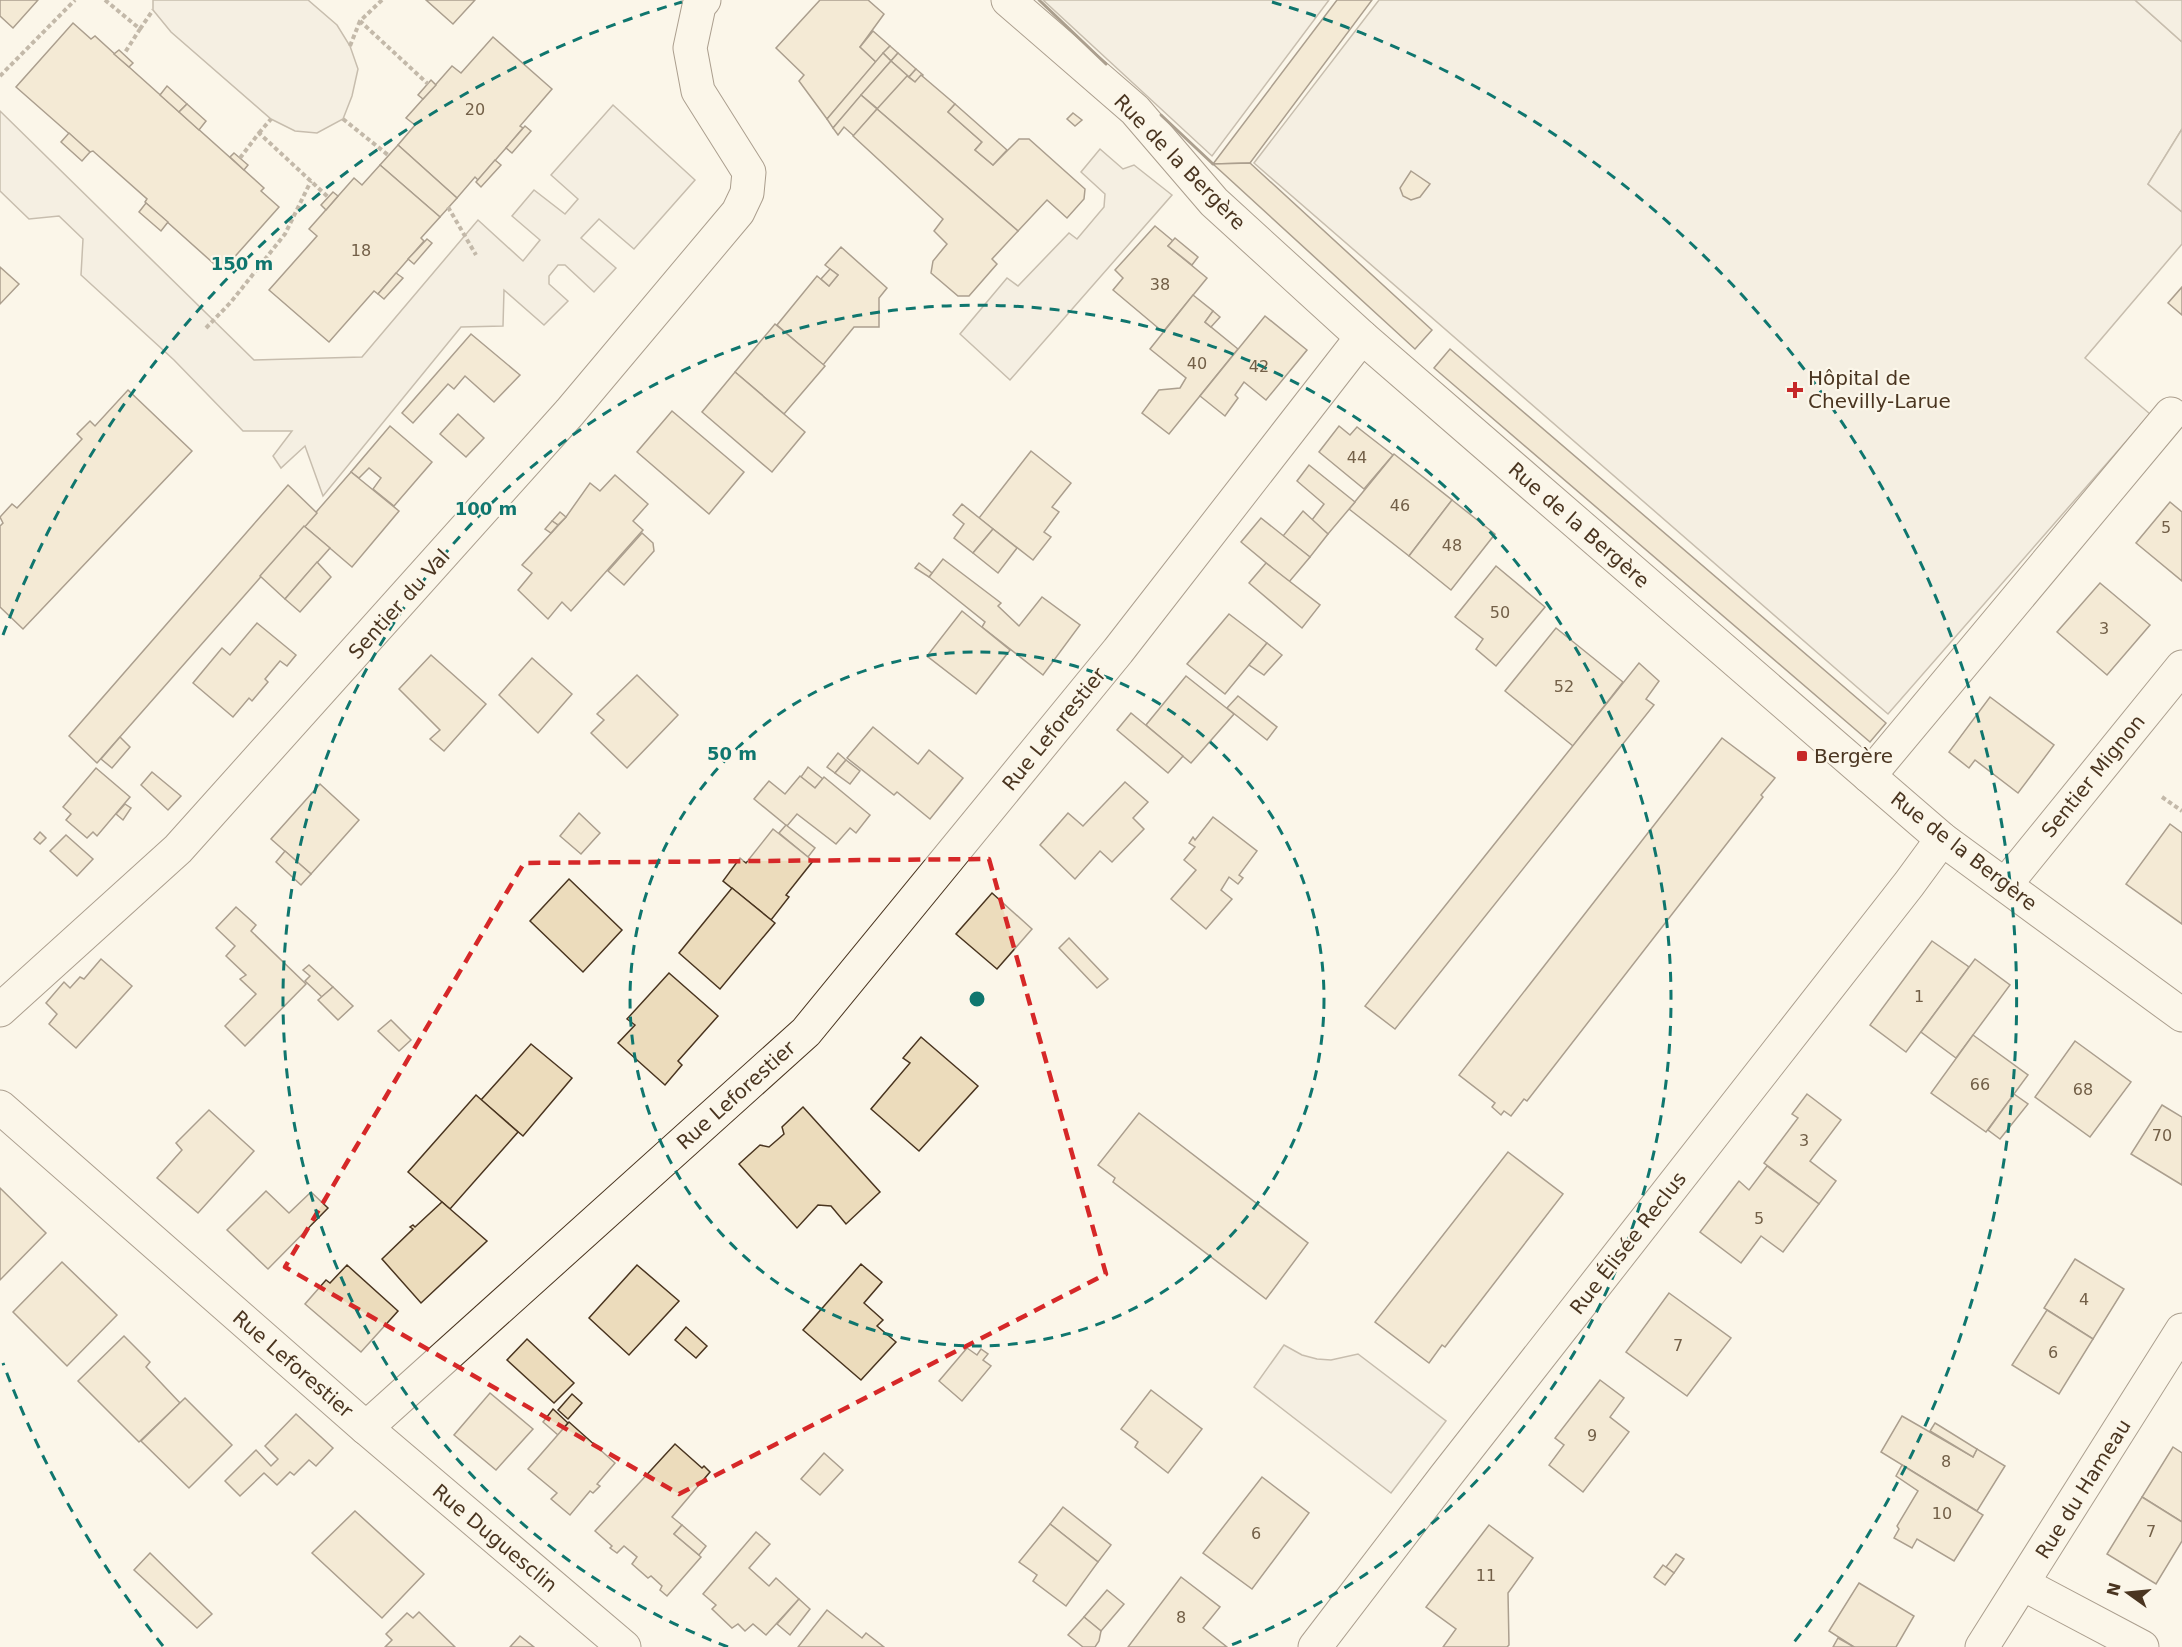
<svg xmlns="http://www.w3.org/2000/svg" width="2182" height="1647" viewBox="0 0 2182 1647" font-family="'DejaVu Sans',sans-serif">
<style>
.green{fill:#ede6d9;stroke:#887966;stroke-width:1.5}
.parking{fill:#ede7d9;stroke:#887966;stroke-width:1.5}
.building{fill:#ecdcbc;stroke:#4a3520;stroke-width:1.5}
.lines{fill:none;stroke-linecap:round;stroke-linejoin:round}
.minor-casing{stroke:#4a3520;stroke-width:35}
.path{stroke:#7f6f5c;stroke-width:4;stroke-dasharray:4.5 3;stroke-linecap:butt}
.minor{stroke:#fbf6e9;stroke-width:33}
.wall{stroke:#4a3520;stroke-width:3}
.marked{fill:none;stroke:#d62828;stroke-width:4.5;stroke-dasharray:12 8;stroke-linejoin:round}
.ring{fill:none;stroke:#0f766e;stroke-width:3;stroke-dasharray:10 8}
.poi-dot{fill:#c62828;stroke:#fbf6e9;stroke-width:2}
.labels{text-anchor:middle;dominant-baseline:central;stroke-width:4.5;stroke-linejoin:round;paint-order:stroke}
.number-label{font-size:16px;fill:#725f47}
.street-label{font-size:20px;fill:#4a3520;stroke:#fbf6e9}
.poi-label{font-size:20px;fill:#4a3520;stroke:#fbf6e9;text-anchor:start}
.centre{fill:#0f766e;stroke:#fbf6e9;stroke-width:3}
.ring-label{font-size:18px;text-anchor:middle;font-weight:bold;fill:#0f766e;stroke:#fbf6e9;stroke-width:4.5;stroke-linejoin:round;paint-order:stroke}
</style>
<rect width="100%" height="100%" fill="#fbf6e9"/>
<g class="green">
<path d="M1043 0H1329L1212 156Z"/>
<path d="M1379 0H2135L2182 42V129L2148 184 2182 212V244L2085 358 2150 414 1888 714 1254 163Z"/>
</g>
<g class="parking">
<path d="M153 0H308L337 25 350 46 358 69 352 96 343 119 317 133 295 131 271 119 171 32 153 10Z"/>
<path d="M2135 0H2182V42Z"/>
<path d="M613 105 695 180 634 249 599 219 581 238 616 268 594 292 565 265H558L549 276V284L568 301 544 325 504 290 503 326 461 327 323 496 305 446 281 468 273 456 292 431H243L174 360 81 275 83 239 59 216 29 219 0 191V111L254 360 362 357 478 220 523 261 540 240 512 216 534 190 565 214 578 199 551 175Z"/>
<path d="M2182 129V212L2148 184Z"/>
<path d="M1100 149 1123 169 1134 165 1172 195 1010 380 960 334 1007 278 1018 286 1069 233 1077 239 1104 207 1105 194 1081 172Z"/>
<path d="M1284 1345 1302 1355 1317 1359 1331 1360 1358 1354 1446 1421 1391 1493 1254 1387Z"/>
</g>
<g class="building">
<path d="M0 0H38L13 28 0 16Z"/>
<path d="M426 0H475L453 24Z"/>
<path d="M820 0H868L884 14 860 47 876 62 827 119 799 81 804 75 776 48Z"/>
<path d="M1337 0H1372L1250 163 1213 164Z"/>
<path d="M73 23 91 39 95 36 129 67 264 188 261 191 279 207 222 271 146 203 145 202 147 199 93 151 90 152 16 87Z"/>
<path d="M873 31 890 46 876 62 860 47Z"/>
<path d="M493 37 552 89 520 126 523 128 506 148 478 180 475 177 457 198 398 145 415 125 406 118 423 99 452 66 461 73Z"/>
<path d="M890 46 898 53 891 61 883 53Z"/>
<path d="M119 50 133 63 129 67 114 54Z"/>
<path d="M883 53 891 61 833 128 827 119Z"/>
<path d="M898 53 916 69 909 77 891 61Z"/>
<path d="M891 61 909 77 878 109 861 95Z"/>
<path d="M916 69 923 75 915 82 909 77Z"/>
<path d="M921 75 955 104 948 112 982 142 975 150 993 165 1019 139H1029L1085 189 1084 199 1067 218 1047 200 1018 231 877 109 907 76 915 82Z"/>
<path d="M431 80 436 85 423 99 418 95Z"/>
<path d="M167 86 187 104 179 112 160 95Z"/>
<path d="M861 95 877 109 854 136 844 127 838 135 833 128Z"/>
<path d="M187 104 206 121 199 130 179 112Z"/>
<path d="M955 104 1007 150 993 165 975 150 982 142 948 112Z"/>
<path d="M877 109 1018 231 992 259 997 264 969 296H958L931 273 933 261 947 244 934 231 943 219 853 136Z"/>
<path d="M1073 113 1082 120 1075 126 1067 119Z"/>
<path d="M525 126 531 131 512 153 506 148Z"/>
<path d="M69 133 90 152 82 161 61 142Z"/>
<path d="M398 145 457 198 440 217 380 165Z"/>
<path d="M234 153 248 165 244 170 230 157Z"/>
<path d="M495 160 501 165 481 187 476 182Z"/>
<path d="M1250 163 1432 330 1415 349 1213 164Z"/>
<path d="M380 165 440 217 421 238 424 241 378 294 374 291 329 342 269 290 317 236 309 229 354 178 362 185Z"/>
<path d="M1411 171 1430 184 1420 197 1411 200 1403 196 1400 188Z"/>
<path d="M333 192 338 196 326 210 321 205Z"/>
<path d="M146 203 168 222 161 231 139 212Z"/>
<path d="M1155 226 1173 241 1168 246 1207 278 1163 332 1113 290 1123 278 1115 270Z"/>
<path d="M1175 238 1198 257 1192 265 1168 246Z"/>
<path d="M427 239 432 243 414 264 408 259Z"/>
<path d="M841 247 887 288 879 298V327H854L823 365 777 325 817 276 829 286 833 281 838 275 825 265Z"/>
<path d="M0 267 19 284 0 304Z"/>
<path d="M830 269 838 275 829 286 821 279Z"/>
<path d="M396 273 403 278 384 299 378 294Z"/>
<path d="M2182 287V315L2168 303Z"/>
<path d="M1193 295 1213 311 1205 322 1238 349 1169 434 1142 413 1159 390 1180 388 1186 378 1150 349Z"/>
<path d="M1213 311 1220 317 1211 327 1205 322Z"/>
<path d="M1265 316 1307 350 1266 400 1244 382 1235 395 1238 398 1225 416 1200 396Z"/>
<path d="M775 324 825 366 784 414 735 372Z"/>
<path d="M471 334 520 375 494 402 465 376 454 389 448 384 413 423 402 413Z"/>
<path d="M1450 349 1886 723 1870 742 1434 368Z"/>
<path d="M735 372 805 432 772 472 702 412Z"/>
<path d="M128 390 192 451 23 629 0 607V526L3 523 0 517 12 504 17 508 82 439 77 434 90 421 95 426Z"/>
<path d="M672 411 744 472 709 514 637 452Z"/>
<path d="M458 414 484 438 466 457 440 434Z"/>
<path d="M390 426 432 462 394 506 373 489 381 478 369 468 359 478 351 472Z"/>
<path d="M1339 426 1350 435 1357 427 1393 455 1364 489 1319 452Z"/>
<path d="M1031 451 1071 483 1052 507 1059 512 1044 532 1051 537 1033 560 979 518Z"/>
<path d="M1394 454 1452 500 1409 556 1349 509Z"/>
<path d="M1309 465 1355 502 1328 534 1312 520 1324 504 1297 481Z"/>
<path d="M351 472 399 511 352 567 304 526Z"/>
<path d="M615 475 648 504 633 521 643 530 571 611 562 602 548 619 518 590 532 573 522 565 566 517 590 483 600 491Z"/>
<path d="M288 485 317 513 97 763 69 736Z"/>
<path d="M1452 500 1495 534 1451 590 1409 556Z"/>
<path d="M2170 502 2182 512V581L2136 543Z"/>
<path d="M962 504 993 529 973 553 954 538 964 524 953 515Z"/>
<path d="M1303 511 1328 534 1310 557 1283 536Z"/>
<path d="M560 512 566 517 558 525 552 521Z"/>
<path d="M1261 518 1310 557 1289 582 1241 542Z"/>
<path d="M552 521 558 525 551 533 545 529Z"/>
<path d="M304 526 330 548 285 599 260 576Z"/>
<path d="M993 529 1017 548 998 573 973 553Z"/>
<path d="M642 533 653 543 654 551 624 585 608 571Z"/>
<path d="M943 559 1001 603 998 606 1019 626 1042 597 1080 625 1043 675 982 627 985 622 929 577Z"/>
<path d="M317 562 331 577 300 612 285 599Z"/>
<path d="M919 563 932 573 929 577 915 568Z"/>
<path d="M1266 563 1320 605 1302 628 1249 583Z"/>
<path d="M1496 566 1545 607 1496 666 1476 649 1483 639 1455 617Z"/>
<path d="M2100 583 2150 625 2107 675 2057 632Z"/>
<path d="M962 611 1010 650 976 694 927 656Z"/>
<path d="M1229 614 1267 643 1225 694 1187 664Z"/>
<path d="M257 623 296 655 287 666 280 661 265 679 268 682 252 701 249 698 233 717 193 683 222 648 230 655Z"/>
<path d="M1556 628 1623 682 1573 746 1505 691Z"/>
<path d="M1267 643 1282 655 1264 675 1249 665Z"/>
<path d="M431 655 486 704 444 751 430 739 440 730 399 689Z"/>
<path d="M532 658 572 694 538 733 499 695Z"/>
<path d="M1639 663 1659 681 1646 699 1654 705 1395 1029 1365 1006Z"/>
<path d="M637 675 678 715 627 768 591 733 604 720 597 714Z"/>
<path d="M1186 676 1234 714 1191 763 1146 725Z"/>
<path d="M1238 696 1277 727 1267 740 1227 708Z"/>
<path d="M1990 697 2054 745 2018 793 1975 760 1969 768 1949 752Z"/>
<path d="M1131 713 1183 756 1168 773 1117 730Z"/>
<path d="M873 727 918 764 929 750 963 778 930 819 897 792 894 795 847 758Z"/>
<path d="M120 737 130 747 112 768 101 759Z"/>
<path d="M1722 738 1775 778 1761 795 1763 797 1527 1101 1524 1099 1511 1116 1504 1111 1501 1115 1492 1107 1495 1103 1459 1075Z"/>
<path d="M838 753 846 760 835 773 827 767Z"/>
<path d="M846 760 860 771 850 784 835 773Z"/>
<path d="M808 767 823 779 815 788 801 777Z"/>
<path d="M96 768 130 797 97 836 93 832 87 838 66 820 71 814 63 807Z"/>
<path d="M152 772 181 796 168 810 141 785Z"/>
<path d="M800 776 815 788 824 777 870 815 856 833 850 828 836 844 797 814 787 826 754 799 769 781 785 794Z"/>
<path d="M1125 782 1148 802 1133 818 1144 829 1112 862 1100 851 1075 879 1040 845 1068 813 1083 826Z"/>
<path d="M320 784 359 820 311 874 271 839Z"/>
<path d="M125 804 131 808 123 820 116 814Z"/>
<path d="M579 813 600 833 581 854 560 836Z"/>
<path d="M1213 817 1257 851 1239 875 1243 878 1238 884 1229 877 1221 890 1232 899 1206 929 1171 899 1196 870 1184 860 1195 847 1189 843 1193 837 1195 840Z"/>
<path d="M2170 824 2182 833V924L2126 884Z"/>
<path d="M786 825 815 848 808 857 779 833Z"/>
<path d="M773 829 813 861 786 895 789 897 771 920 723 881 740 858 746 863Z"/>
<path d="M40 832 46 838 40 844 34 839Z"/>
<path d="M66 835 93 859 77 876 50 851Z"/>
<path d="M285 851 311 874 301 885 276 862Z"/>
<path d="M569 879 622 930 583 972 530 921Z"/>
<path d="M732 888 775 923 720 989 679 953Z"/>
<path d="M992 893 1032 929 997 969 956 934Z"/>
<path d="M236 907 256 925 251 931 306 984 245 1046 225 1026 256 994 240 979 246 975 226 956 235 946 216 928Z"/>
<path d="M1069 938 1108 979 1097 988 1059 948Z"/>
<path d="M1932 941 1969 967 1906 1052 1870 1025Z"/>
<path d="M101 959 132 986 76 1048 49 1024 57 1014 46 1003 64 982 70 988 80 977 84 979Z"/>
<path d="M1975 959 2010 985 1956 1058 1921 1032Z"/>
<path d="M309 965 333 987 322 997 305 981 310 976 303 970Z"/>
<path d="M669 973 718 1016 678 1061 682 1065 665 1085 618 1043 635 1025 627 1019Z"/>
<path d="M333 987 353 1006 338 1020 318 1000Z"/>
<path d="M391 1020 411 1040 399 1051 378 1031Z"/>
<path d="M1973 1035 2028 1075 1986 1132 1931 1093Z"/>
<path d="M921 1037 978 1086 919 1151 871 1109 910 1063 903 1058Z"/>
<path d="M2075 1041 2131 1082 2090 1137 2035 1097Z"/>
<path d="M531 1044 572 1078 523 1136 481 1100Z"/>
<path d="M1807 1094 1841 1120 1810 1161 1836 1181 1819 1204 1764 1163 1798 1118 1792 1114Z"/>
<path d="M2014 1094 2028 1104 2000 1139 1988 1130Z"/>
<path d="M476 1095 518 1132 450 1209 408 1172Z"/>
<path d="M2162 1105 2182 1117V1185L2131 1154Z"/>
<path d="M803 1107 880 1192 846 1224 831 1206 818 1205 797 1228 739 1164 760 1145 769 1147 784 1134 782 1127Z"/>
<path d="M209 1110 254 1151 198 1213 157 1178 182 1150 176 1143Z"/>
<path d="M1139 1113 1308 1243 1266 1299 1113 1182 1115 1178 1098 1165Z"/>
<path d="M1508 1152 1563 1194 1445 1347 1442 1345 1429 1363 1375 1322Z"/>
<path d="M1767 1166 1819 1204 1783 1252 1761 1236 1741 1263 1700 1232 1739 1181 1749 1190Z"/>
<path d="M0 1188 46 1233 0 1280Z"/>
<path d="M266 1191 289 1213 311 1192 328 1208 268 1269 227 1230Z"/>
<path d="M442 1202 487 1241 421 1303 382 1259 413 1229 410 1227 413 1225 415 1227Z"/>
<path d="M2075 1259 2124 1289 2093 1339 2044 1308Z"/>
<path d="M62 1262 117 1315 67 1366 13 1312Z"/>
<path d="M861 1264 882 1282 864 1303 883 1320 877 1326 896 1342 861 1380 803 1330Z"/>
<path d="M347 1265 398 1311 361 1352 305 1304 326 1280 330 1283Z"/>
<path d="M637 1265 679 1301 629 1355 589 1318Z"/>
<path d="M1669 1293 1731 1338 1687 1396 1626 1352Z"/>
<path d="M2047 1310 2093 1339 2059 1394 2012 1365Z"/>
<path d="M686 1327 707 1346 696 1358 675 1340Z"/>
<path d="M124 1336 150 1362 146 1367 180 1403 139 1442 78 1381Z"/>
<path d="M527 1339 574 1383 554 1403 507 1360Z"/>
<path d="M967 1348 977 1355 981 1349 988 1354 983 1360 991 1366 962 1401 939 1381Z"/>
<path d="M1600 1380 1624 1398 1610 1417 1629 1432 1583 1492 1549 1465 1564 1445 1555 1438Z"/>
<path d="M1151 1390 1202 1429 1168 1473 1135 1447 1138 1442 1121 1429Z"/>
<path d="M490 1393 533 1429 496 1470 454 1435Z"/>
<path d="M572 1394 582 1403 568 1419 558 1410Z"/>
<path d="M185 1398 232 1445 189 1488 141 1441Z"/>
<path d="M553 1409 568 1423 558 1435 543 1422Z"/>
<path d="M296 1414 333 1448 316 1466 309 1460 294 1475 290 1472 277 1485 264 1473 240 1496 225 1481 256 1450 271 1466 278 1459 265 1446Z"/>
<path d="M1902 1416 1973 1457 1977 1449 2005 1466 1977 1511 1881 1452Z"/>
<path d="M569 1422 615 1463 597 1484 600 1486 593 1493 590 1491 570 1515 551 1499 557 1493 528 1469Z"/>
<path d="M1935 1423 1977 1449 1973 1457 1930 1431Z"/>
<path d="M675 1444 702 1468 704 1466 710 1472 672 1517 682 1525 674 1534 701 1557 667 1596 660 1590 662 1586 651 1576 648 1578 632 1564 637 1557 624 1546 617 1553 610 1548 612 1546 595 1531Z"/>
<path d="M2173 1447 2182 1453V1522L2142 1497Z"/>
<path d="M824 1453 843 1470 820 1495 801 1479Z"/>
<path d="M1902 1465 1983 1515 1954 1561 1917 1539 1912 1548 1894 1538 1899 1529 1897 1526 1918 1491 1896 1476Z"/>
<path d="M1262 1477 1309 1513 1252 1589 1203 1553Z"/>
<path d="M2142 1497 2182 1522V1541L2156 1584 2107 1554Z"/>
<path d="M1063 1507 1111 1545 1098 1562 1050 1524Z"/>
<path d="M355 1511 424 1574 382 1618 312 1553Z"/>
<path d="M1050 1524 1098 1562 1066 1606 1033 1581 1037 1575 1019 1562Z"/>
<path d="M682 1525 706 1546 699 1555 674 1534Z"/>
<path d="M1489 1525 1533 1558 1508 1593 1509 1645 1507 1647H1443L1456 1629 1426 1607Z"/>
<path d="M756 1532 770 1544 749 1568 769 1586 776 1578 799 1599 766 1635 753 1624 745 1631 738 1624 732 1628 712 1609 716 1605 703 1594Z"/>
<path d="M150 1553 212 1614 197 1628 134 1570Z"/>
<path d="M1676 1554 1684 1559 1674 1573 1666 1567Z"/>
<path d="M1663 1565 1674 1573 1665 1585 1654 1577Z"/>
<path d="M1181 1577 1220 1607 1203 1628 1227 1647H1128Z"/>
<path d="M1859 1583 1914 1616 1896 1647H1854L1829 1631Z"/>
<path d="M1107 1590 1124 1604 1101 1631 1084 1617Z"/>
<path d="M799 1599 810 1609 790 1635 777 1624Z"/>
<path d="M827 1610 862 1638 866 1633 884 1647H798Z"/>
<path d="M419 1612 455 1647H385L392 1640 386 1634 407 1613 413 1618Z"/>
<path d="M1084 1617 1101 1631 1099 1641 1095 1647H1083L1068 1635Z"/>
<path d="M520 1636 534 1647H510Z"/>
<path d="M1838 1638 1854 1647H1833Z"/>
</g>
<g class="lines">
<defs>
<g id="minor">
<path d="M1008 0 1135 110 1214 202 1362 337 1869 776 1942 839 2182 1015"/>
<path d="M1869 776 2171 414"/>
<path d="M2005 885 2182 667"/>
<path d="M0 1010 178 849 570 412 738 212 747 193 749 172 698 91 690 48 699 6 704 0"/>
<path d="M0 1107 366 1428 806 1032 1118 651 1362 337"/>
<path d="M366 1428 624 1647"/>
<path d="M2023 1584 2142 1647"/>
<path d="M1315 1647 1445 1477 1909 884 1942 839"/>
<path d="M1982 1647 2182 1330"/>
</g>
</defs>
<use href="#minor" class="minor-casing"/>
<g class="path">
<path d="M105 0 140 29 124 54"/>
<path d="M382 0 360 21 428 84"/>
<path d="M140 29 153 10"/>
<path d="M350 46 360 21"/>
<path d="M0 76 75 0"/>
<path d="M343 119 388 155"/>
<path d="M259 133 271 119"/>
<path d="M240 158 259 133 328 197"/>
<path d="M448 207 476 255"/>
<path d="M206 328 231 302 285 234 311 181"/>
<path d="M2162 797 2182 811"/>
</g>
<use href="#minor" class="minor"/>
<g class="wall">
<path d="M1039 0 1106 64"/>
<path d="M1161 115 1213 164"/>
</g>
</g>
<path d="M0 0H2182V1647H0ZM989 859 1106 1274 679 1494 285 1267 524 863Z" fill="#fbf6e9" fill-opacity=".55" fill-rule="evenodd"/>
<path class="marked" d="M989 859 1106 1274 679 1494 285 1267 524 863Z"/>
<g class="ring">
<circle cx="977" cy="999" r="347"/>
<path d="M728 1647A694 694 0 1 1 1226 1647"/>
<path d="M163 1646A1040 1040 0 0 1 3 1363M3 635A1040 1040 0 0 1 682 2M1272 2A1040 1040 0 0 1 1791 1646"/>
</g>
<g class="poi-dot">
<path d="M1792 381h6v6h6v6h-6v6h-6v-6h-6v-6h6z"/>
<rect x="1796" y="750" width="12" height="12" rx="3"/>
</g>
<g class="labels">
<g class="number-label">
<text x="475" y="109">20</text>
<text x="361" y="250">18</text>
<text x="1160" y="284">38</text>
<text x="1197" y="363">40</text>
<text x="1259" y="366">42</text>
<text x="1357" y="457">44</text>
<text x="1400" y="505">46</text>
<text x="2166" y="527">5</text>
<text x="1452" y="545">48</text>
<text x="1500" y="612">50</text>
<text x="2104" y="628">3</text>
<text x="1564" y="686">52</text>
<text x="1919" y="996">1</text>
<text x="1980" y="1084">66</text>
<text x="2083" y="1089">68</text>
<text x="2162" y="1135">70</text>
<text x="1804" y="1140">3</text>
<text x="1759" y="1218">5</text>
<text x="2084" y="1299">4</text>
<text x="1678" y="1345">7</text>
<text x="2053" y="1352">6</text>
<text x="1592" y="1435">9</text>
<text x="1946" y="1461">8</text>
<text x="1942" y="1513">10</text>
<text x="2151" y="1531">7</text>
<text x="1256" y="1533">6</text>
<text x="1486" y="1575">11</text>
<text x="1181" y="1617">8</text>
</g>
<g class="street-label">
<text transform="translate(1180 162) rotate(46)">Rue de la Bergère</text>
<text transform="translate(1579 525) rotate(41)">Rue de la Bergère</text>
<text transform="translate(399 604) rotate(-48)">Sentier du Val</text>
<text transform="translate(1054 729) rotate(-51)">Rue Leforestier</text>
<text transform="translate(2093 776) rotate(-51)">Sentier Mignon</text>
<text transform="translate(1964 851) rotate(38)">Rue de la Bergère</text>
<text transform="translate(736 1095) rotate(-42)">Rue Leforestier</text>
<text transform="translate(1628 1243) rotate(-52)">Rue Élisée Reclus</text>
<text transform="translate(293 1364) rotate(41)">Rue Leforestier</text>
<text transform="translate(2083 1489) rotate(-58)">Rue du Hameau</text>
<text transform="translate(495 1538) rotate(40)">Rue Duguesclin</text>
</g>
<g class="poi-label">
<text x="1808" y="378">Hôpital de<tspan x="1808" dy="23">Chevilly-Larue</tspan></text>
<text x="1814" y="756">Bergère</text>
</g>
</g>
<circle cx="977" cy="999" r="9" class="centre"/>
<g class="ring-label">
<text x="242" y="270">150 m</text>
<text x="486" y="515">100 m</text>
<text x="732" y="760">50 m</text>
</g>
<g transform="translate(2128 1593) rotate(285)" stroke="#fbf6e9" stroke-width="4.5" paint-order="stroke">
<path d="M0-4.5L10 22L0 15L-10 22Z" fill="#4a3520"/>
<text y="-9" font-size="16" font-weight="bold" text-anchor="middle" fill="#4a3520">N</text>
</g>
</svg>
